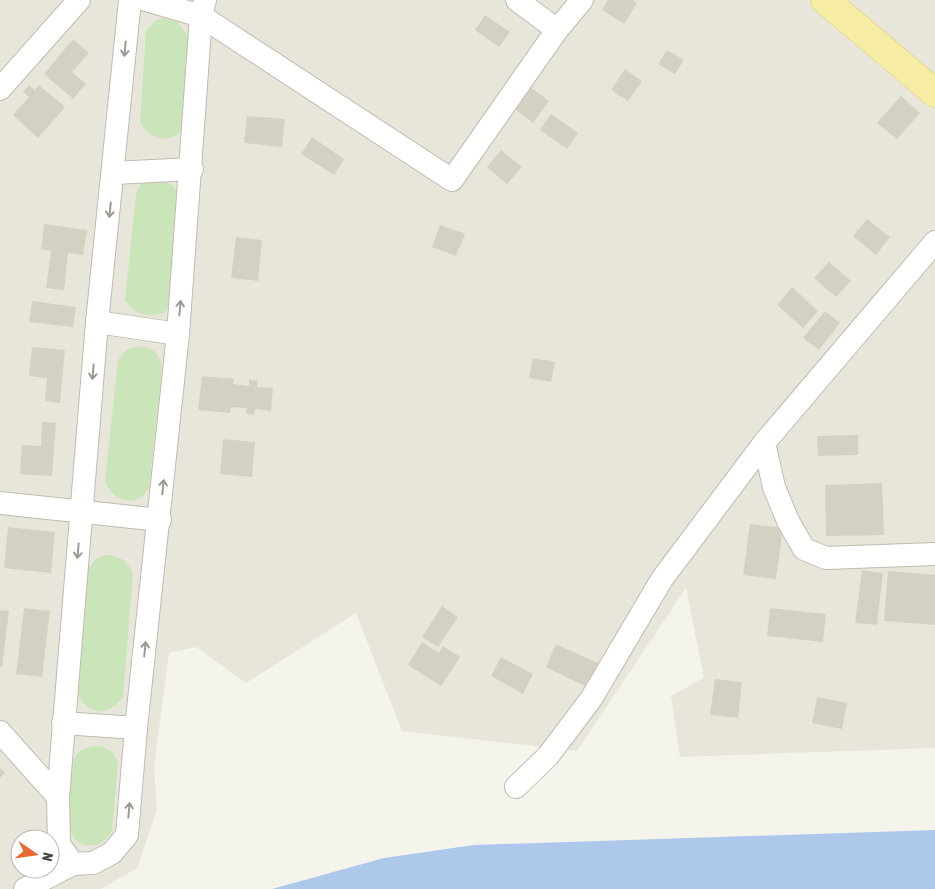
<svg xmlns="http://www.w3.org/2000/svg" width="935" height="889" viewBox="0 0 935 889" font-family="'Asap Condensed',sans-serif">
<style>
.residential{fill:#e8e6da;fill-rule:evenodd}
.green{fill:#c9e5b9}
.water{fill:#aec8eb}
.building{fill:#d5d1c2}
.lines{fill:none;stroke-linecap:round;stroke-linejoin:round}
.minor-casing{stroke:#bfbcaf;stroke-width:24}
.major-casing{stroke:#dacd74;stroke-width:29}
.minor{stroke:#fff;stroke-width:22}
.major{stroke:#f6eca3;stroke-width:28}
.oneway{stroke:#9a9993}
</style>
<rect width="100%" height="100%" fill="#f4f3ec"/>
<path class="residential" d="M0 0H935V748L680 757 671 696 704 678 686 588 577 751 402 731 356 613 246 683 196 647 169 653 154 767 157 810 137 868 101 889H0ZM20 839H50V869H20Z"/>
<g class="green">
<path d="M164 18 177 22 188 36 185 128C169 145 152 141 140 122L146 31 156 20Z"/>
<path d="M151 180C167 181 174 183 182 198L172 301 164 313C146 317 136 316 125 300L136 194 140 185Z"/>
<path d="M137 346C152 348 159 351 162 367L149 488C147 490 144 496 141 497 126 507 109 495 105 481L118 360 126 350Z"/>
<path d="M105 555C120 556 126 560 133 573L123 697C108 719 86 714 76 691L88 569 95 560Z"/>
<path d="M101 746 112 752 118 761 112 832C104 842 98 847 86 845 56 840 71 781 74 759 81 747 88 747 101 746Z"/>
</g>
<path class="water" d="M935 830V889H272L384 858 474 845Z"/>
<g class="building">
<path d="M608 0H633L637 3 624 24 602 10Z"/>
<path d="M485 15 510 32 499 47 475 30Z"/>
<path d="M73 39 89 53 72 72 86 84 73 99 44 74Z"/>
<path d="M667 50 684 60 675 74 658 64Z"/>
<path d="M625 69 642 81 628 101 611 90Z"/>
<path d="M526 84 549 101 533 123 510 105Z"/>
<path d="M29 85 35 90 39 85 65 107 38 138 13 115 29 97 23 92Z"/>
<path d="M901 96 920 113 897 139 877 123Z"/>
<path d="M551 114 578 133 567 149 540 130Z"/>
<path d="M247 116 285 119 282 147 244 143Z"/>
<path d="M312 137 344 159 334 175 301 154Z"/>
<path d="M501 150 522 167 507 184 487 167Z"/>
<path d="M867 219 890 237 876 255 853 236Z"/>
<path d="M44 224 87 230 83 255 68 253 64 290 46 288 51 251 41 249Z"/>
<path d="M440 225 465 234 456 256 432 247Z"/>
<path d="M236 237 262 240 258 281 231 278Z"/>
<path d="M829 262 851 281 836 297 814 278Z"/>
<path d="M792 287 818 311 803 328 777 305Z"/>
<path d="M32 301 76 307 73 327 29 322Z"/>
<path d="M825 311 840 323 819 350 803 338Z"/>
<path d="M32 347 65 350 60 403 45 401 47 378 29 376Z"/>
<path d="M533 358 555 362 551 382 529 378Z"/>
<path d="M202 376 234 379 233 384 249 386V380L258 381 257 387 273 388 271 411 255 409 254 415 246 414 247 408 231 407 230 413 198 410Z"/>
<path d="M42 422 56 423 52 476 20 474 22 445 41 446Z"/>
<path d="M858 435V455L818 456 817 436Z"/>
<path d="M223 439 255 442 252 477 220 474Z"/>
<path d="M882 483 884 535 826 536 825 485Z"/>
<path d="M750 524 783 528 776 579 743 575Z"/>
<path d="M8 527 55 532 51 573 4 568Z"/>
<path d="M862 570 883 573 877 625 855 623Z"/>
<path d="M888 571 935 575V625L884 621Z"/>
<path d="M442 606 458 617 438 647 422 637Z"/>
<path d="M24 608 50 611 42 677 16 674Z"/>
<path d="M770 608 826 614 823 642 767 636Z"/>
<path d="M0 610 9 611 2 667H0Z"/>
<path d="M422 642 439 653 443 646 460 657 441 686 408 665Z"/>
<path d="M556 644 600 664 589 688 546 667Z"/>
<path d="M501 657 533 674 523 694 491 676Z"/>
<path d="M715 679 742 682 738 718 710 715Z"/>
<path d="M817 697 847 703 842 729 812 723Z"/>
<path d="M0 767 5 773 0 778Z"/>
</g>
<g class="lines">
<defs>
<g id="minor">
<path d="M146 0 201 16 452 180 557 30 582 0"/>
<path d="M517 0 557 30"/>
<path d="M0 89 79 0"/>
<path d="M114 173 192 169"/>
<path d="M97 322 178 334"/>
<path d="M764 443 774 487 788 521 804 549 826 558 935 554"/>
<path d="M0 503 160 520"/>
<path d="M63 723 136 728"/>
<path d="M0 732 58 797"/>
<path d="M516 787 548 756 591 699 662 579 764 443 935 242"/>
<path d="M73 864 59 844 58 797 97 322 130 0"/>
<path d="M25 889 73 864 93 863 112 853 127 835 136 728 178 334 201 16 205 0"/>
</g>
<path id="major" d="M825 0 935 93"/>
</defs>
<use href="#minor" class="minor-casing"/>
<use href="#major" class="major-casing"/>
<use href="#minor" class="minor"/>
<use href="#major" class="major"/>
</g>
<defs><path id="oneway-shaft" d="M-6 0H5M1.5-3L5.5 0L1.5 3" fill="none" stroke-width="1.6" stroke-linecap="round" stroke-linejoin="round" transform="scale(1.25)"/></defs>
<g class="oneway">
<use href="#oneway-shaft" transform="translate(125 49) rotate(95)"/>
<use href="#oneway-shaft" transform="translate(110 210) rotate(96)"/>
<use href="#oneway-shaft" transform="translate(180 308) rotate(-85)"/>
<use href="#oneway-shaft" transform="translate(93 372) rotate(95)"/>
<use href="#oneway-shaft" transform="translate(163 487) rotate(-84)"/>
<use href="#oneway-shaft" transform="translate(78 551) rotate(95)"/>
<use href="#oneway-shaft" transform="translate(145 649) rotate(-84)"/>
<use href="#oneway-shaft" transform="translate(129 810) rotate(-85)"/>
</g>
<g transform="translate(35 854) rotate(103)"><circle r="24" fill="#ffffff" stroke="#b6b5b0"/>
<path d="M0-4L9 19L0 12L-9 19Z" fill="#e76a30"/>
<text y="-8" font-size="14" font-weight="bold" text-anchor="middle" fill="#48453a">N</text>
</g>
</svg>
